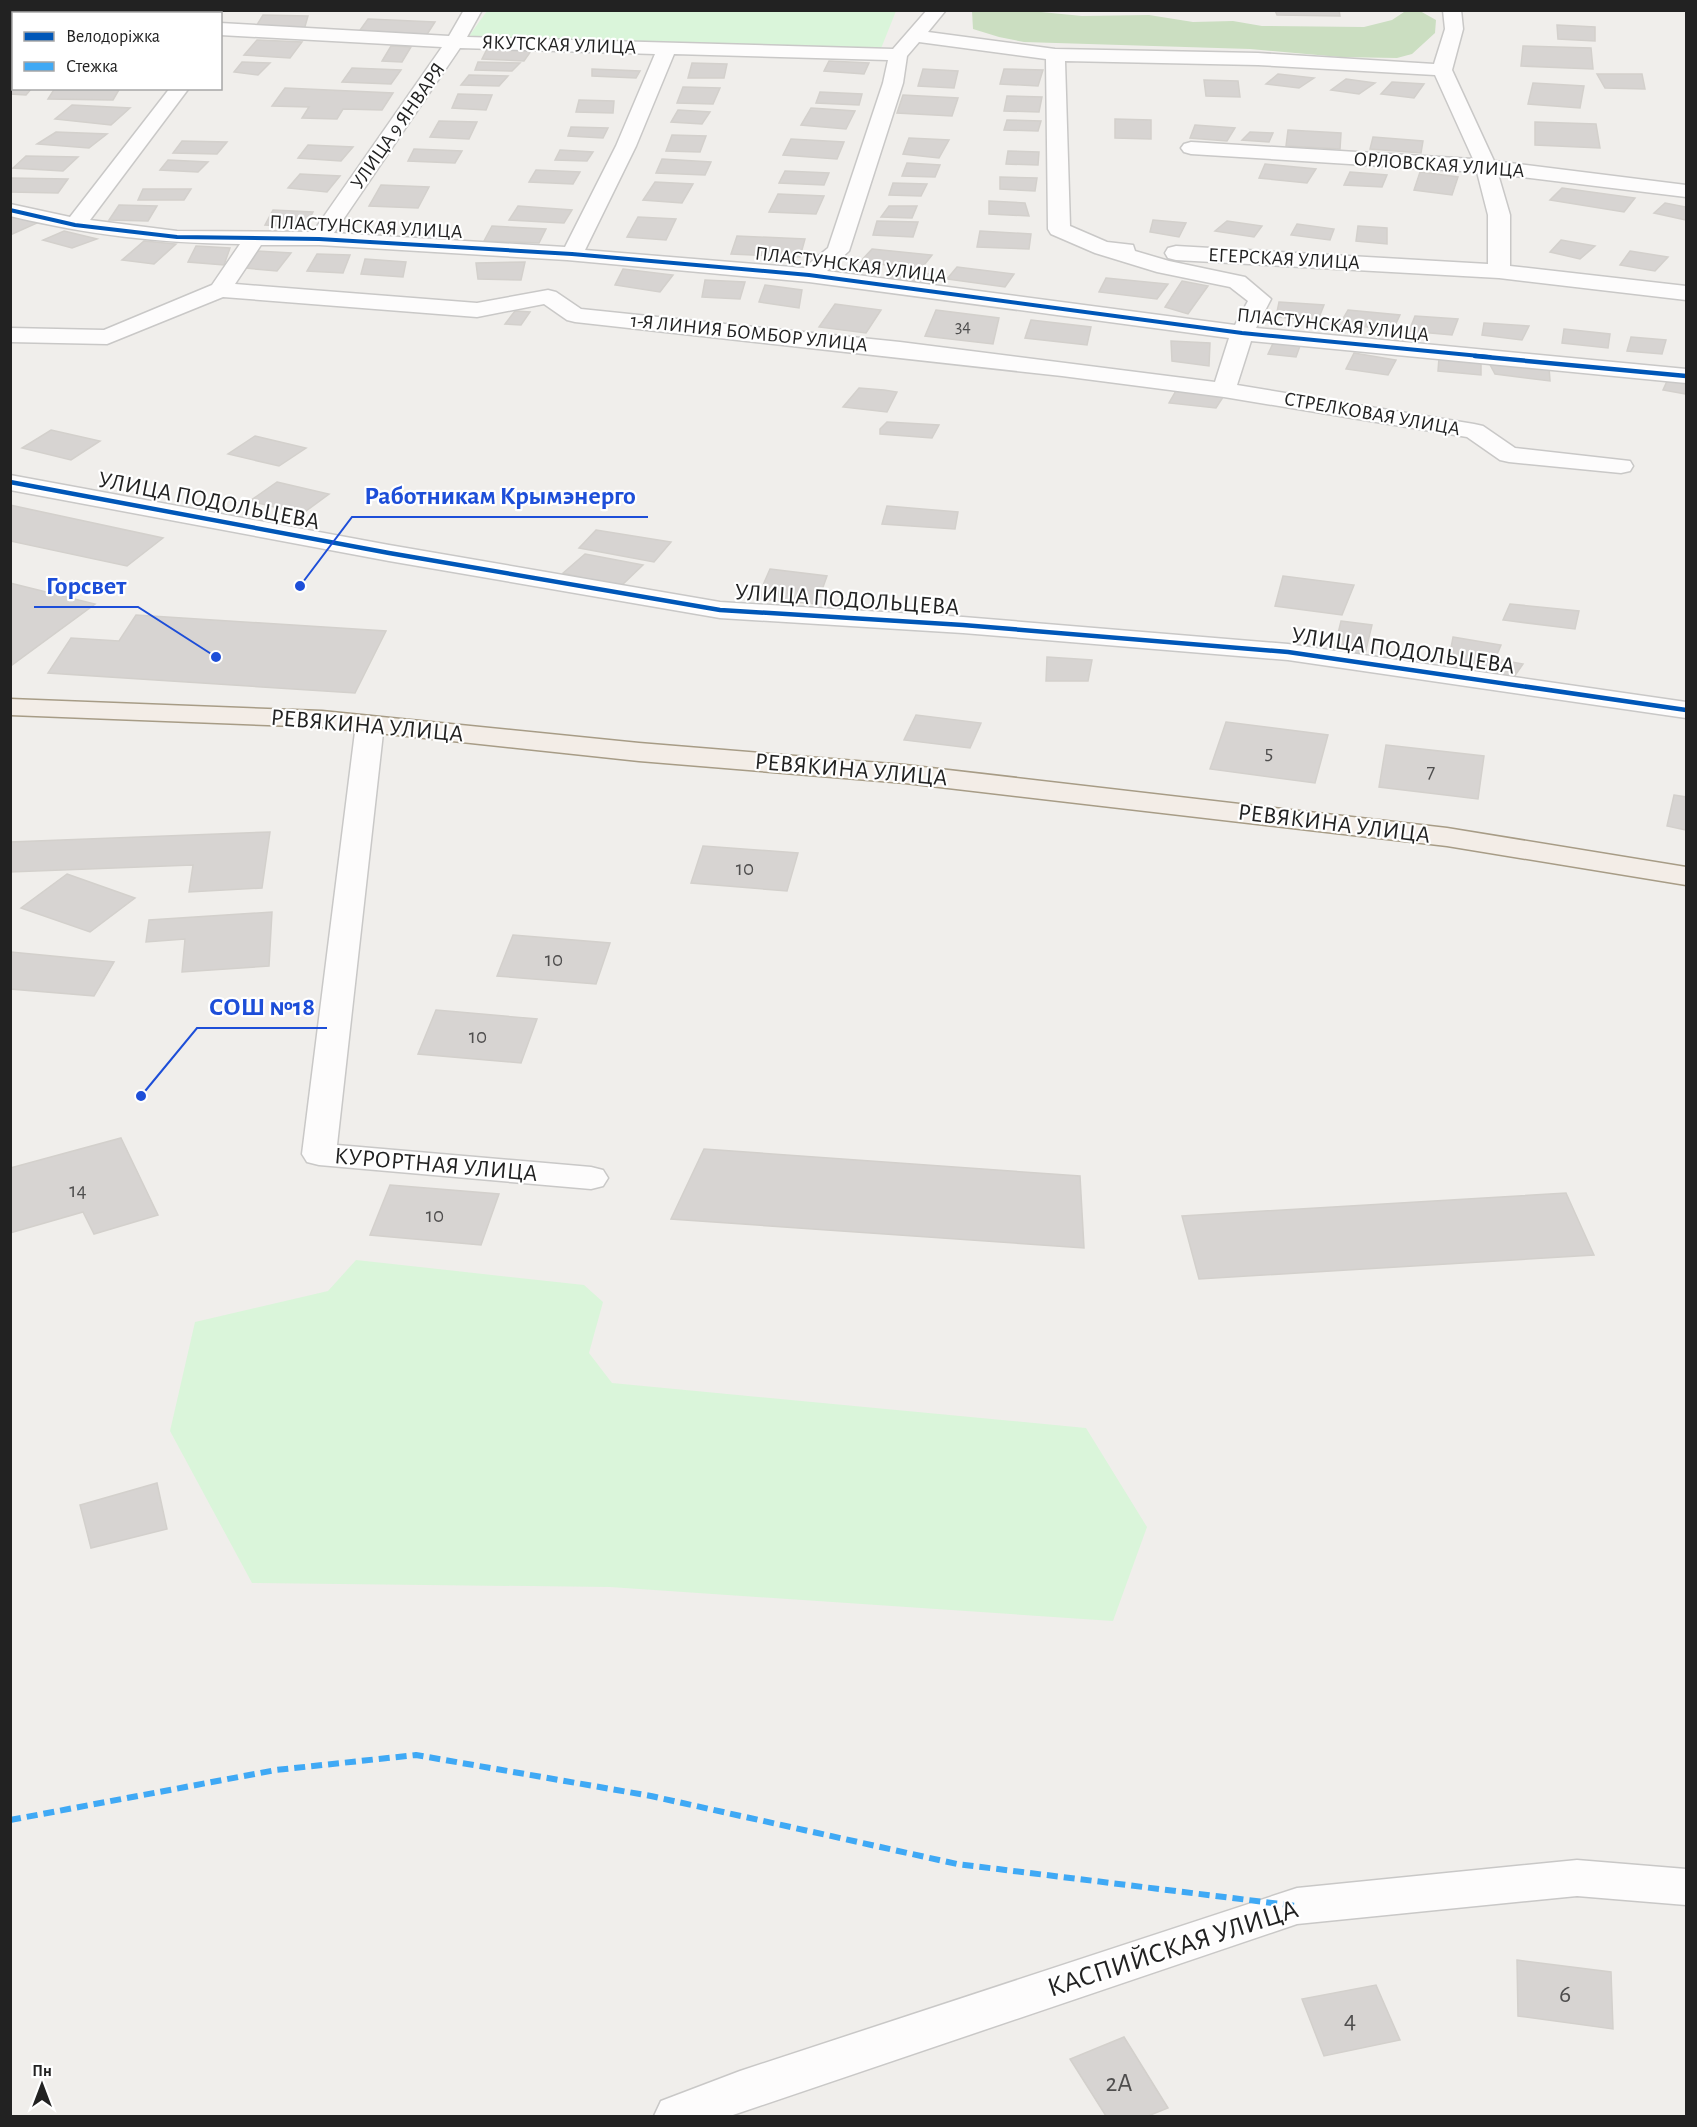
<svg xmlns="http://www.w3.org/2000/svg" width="1697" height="2127" viewBox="0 0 1697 2127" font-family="'Alegreya Sans',sans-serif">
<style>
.forest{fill:#cbdec1}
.park{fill:#daf5da}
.building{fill:#d7d4d2;stroke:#d3d0cc;stroke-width:1.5}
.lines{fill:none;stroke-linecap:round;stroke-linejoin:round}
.minor-casing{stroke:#c9c8c7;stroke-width:3}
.major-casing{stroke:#a79c86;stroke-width:3}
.minor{fill:#fdfcfc;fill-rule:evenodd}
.major{fill:#f3ede7;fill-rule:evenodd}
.quiet{stroke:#3fa9f5;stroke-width:6;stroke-dasharray:11 6;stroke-linecap:butt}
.cycleway-far1-casing{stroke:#fff;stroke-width:6}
.cycleway-casing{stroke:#fff;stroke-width:8}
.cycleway-far1{stroke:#0057b8;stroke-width:4}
.cycleway{stroke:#0057b8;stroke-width:4.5}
.labels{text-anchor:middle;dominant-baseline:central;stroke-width:4.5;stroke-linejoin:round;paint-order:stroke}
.far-number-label{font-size:18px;fill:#4f4e4e}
.far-street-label{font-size:20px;fill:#222;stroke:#fff}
.number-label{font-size:21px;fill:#4f4e4e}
.street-label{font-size:24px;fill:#222;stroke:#fff}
.near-number-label{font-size:26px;fill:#4f4e4e}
.near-street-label{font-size:28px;fill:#222;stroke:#fff}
.leader{fill:none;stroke:#1d4ed8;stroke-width:2}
.callout-dot{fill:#1d4ed8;stroke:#fff;stroke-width:2}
.callout-label{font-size:26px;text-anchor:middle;font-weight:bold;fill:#1d4ed8;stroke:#fff;stroke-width:4.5;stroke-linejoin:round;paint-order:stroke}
</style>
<rect width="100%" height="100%" fill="#f0eeeb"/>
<path class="forest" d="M1407 10 1420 11 1436 20 1435 33 1412 54 1397 58 1340 57 1250 49 1024 42 999 37 973 29 972 11H1031L1082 16 1149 15 1193 22 1233 21 1262 26 1364 27 1392 20Z"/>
<g class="park">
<path d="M487 11H896L878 56 469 36Z"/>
<path d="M356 1260 584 1285 603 1302 589 1353 612 1383 1086 1428 1147 1527 1113 1621 610 1587 252 1583 170 1431 195 1322 328 1291Z"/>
</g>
<g class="building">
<path d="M47 10H86L75 14H52Z"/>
<path d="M1275 10H1339L1340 16 1277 15Z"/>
<path d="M263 15 308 16 304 30 255 28Z"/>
<path d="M368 19 435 22 426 36 358 33Z"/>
<path d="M1557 25 1595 27V41L1558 39Z"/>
<path d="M257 40 302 42 290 58 244 55Z"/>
<path d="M391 46 411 47 402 62 382 61Z"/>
<path d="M1523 46 1591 48 1593 69 1521 66Z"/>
<path d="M487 49 531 51 524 61 482 59Z"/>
<path d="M829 61 869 63 864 74 824 71Z"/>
<path d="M242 62 270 63 258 75 234 72Z"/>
<path d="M478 62 520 63 512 71 475 70Z"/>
<path d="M692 63 727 64 724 78H688Z"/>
<path d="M352 68 401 70 391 84 342 82Z"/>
<path d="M592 69 640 71 636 78 592 76Z"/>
<path d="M923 69 958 71 954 88 918 86Z"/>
<path d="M1004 69 1043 70 1038 86 1000 84Z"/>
<path d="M1278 74 1314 78 1299 88 1266 84Z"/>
<path d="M1597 74H1642L1645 89 1605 88Z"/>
<path d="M469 75 508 76 499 86 461 85Z"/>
<path d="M10 78H14V88H32L26 95 10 94Z"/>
<path d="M1346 79 1375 83 1359 94 1331 90Z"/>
<path d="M1204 80 1238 81 1240 97 1206 96Z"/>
<path d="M1392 82 1424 84 1414 98 1381 94Z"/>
<path d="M1533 83 1584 86 1580 108 1528 104Z"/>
<path d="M683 87 720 88 713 104 677 103Z"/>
<path d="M55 88H120L113 100 48 99Z"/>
<path d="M285 88 393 93 382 110 343 109 337 119 302 118 309 107 272 106Z"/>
<path d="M820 92 862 94 859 105 816 103Z"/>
<path d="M458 94 492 95 486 110 452 108Z"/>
<path d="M903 95 958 98 952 116 897 113Z"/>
<path d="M1007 96 1042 97 1039 112 1004 111Z"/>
<path d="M579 100 614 101 613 113 576 112Z"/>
<path d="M72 105 130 108 111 125 55 119Z"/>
<path d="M811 108 855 111 846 129 801 125Z"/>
<path d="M678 110 710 112 702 124 671 122Z"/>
<path d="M1115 119 1151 120V139L1115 138Z"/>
<path d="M1007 120 1041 121 1038 131 1004 130Z"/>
<path d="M439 121 477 122 469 139 430 137Z"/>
<path d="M1535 122 1596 124 1600 148 1535 145Z"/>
<path d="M1195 125 1235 128 1227 141 1190 138Z"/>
<path d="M571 127 608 128 603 138 568 136Z"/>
<path d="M1288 130 1341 133 1340 149 1286 146Z"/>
<path d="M56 132 107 134 89 148 37 144Z"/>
<path d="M1250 132 1273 133 1269 142 1242 140Z"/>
<path d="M672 135 706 136 700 152 666 151Z"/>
<path d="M1373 137 1423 141 1421 153 1370 149Z"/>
<path d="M909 138 949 140 939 158 903 154Z"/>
<path d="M791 139 844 142 837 159 783 155Z"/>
<path d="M182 141 227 142 217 154 173 153Z"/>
<path d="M308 145 353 147 341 161 298 158Z"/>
<path d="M414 149 462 151 455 163 408 161Z"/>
<path d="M560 150 593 152 587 161 555 160Z"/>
<path d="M1008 151 1039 152 1038 165 1006 164Z"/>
<path d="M26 156 78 157 63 171 13 168Z"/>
<path d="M662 159 711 162 705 175 656 173Z"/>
<path d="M168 160 208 162 198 172 160 170Z"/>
<path d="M907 163 940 165 935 177 902 176Z"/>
<path d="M1265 164 1316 169 1307 183 1259 178Z"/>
<path d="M536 170 580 172 573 184 529 182Z"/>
<path d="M785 171 829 173 824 185 779 183Z"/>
<path d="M1350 172 1387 175 1382 187 1344 185Z"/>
<path d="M1420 172 1458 177 1452 195 1414 190Z"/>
<path d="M300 174 340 176 327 192 288 188Z"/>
<path d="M1000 177 1037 178 1035 191 1000 189Z"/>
<path d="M10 178 68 179 58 193 10 192Z"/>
<path d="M655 182 693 184 682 203 643 200Z"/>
<path d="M893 183 927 184 921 196 889 195Z"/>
<path d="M381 185 429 187 418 208 369 206Z"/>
<path d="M1562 188 1635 198 1624 212 1550 200Z"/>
<path d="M143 189H191L184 200H138Z"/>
<path d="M778 194 824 196 816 214 769 212Z"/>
<path d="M989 201 1025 203 1029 216 989 214Z"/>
<path d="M1665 203 1686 207V220L1654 213Z"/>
<path d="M119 205 157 206 148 221 109 220Z"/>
<path d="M518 206 572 210 564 223 509 220Z"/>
<path d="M889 206H917L912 218 881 217Z"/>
<path d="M273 210 313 212 305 227 265 225Z"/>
<path d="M10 216 37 223 10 235Z"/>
<path d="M638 217 676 219 666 240 627 237Z"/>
<path d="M1153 220 1186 223 1179 237 1150 232Z"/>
<path d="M877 221 918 222 913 237 873 235Z"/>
<path d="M1227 221 1262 226 1254 237 1215 231Z"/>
<path d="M1297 224 1334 229 1330 240 1291 235Z"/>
<path d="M492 226 546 229 539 243 484 241Z"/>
<path d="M1358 226 1387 228V244L1356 241Z"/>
<path d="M64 231 97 239 72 248 43 240Z"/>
<path d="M980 231 1031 234 1029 249 977 247Z"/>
<path d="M737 236 805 239 800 257 731 254Z"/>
<path d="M1561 240 1595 246 1580 259 1550 252Z"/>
<path d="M144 241 176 244 154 264 122 260Z"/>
<path d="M196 246 230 248 224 265 188 262Z"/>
<path d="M872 249 932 255 921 269 860 262Z"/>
<path d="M257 251 291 253 277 271 244 268Z"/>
<path d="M1630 251 1668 257 1655 271 1620 265Z"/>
<path d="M317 254 350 255 343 273 307 271Z"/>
<path d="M365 259 406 262 403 277 361 274Z"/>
<path d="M525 262 521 280 478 279 476 263Z"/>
<path d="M957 267 1014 274 1005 287 947 279Z"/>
<path d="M623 269 673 275 660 292 615 285Z"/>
<path d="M891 272 928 274 924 282 888 280Z"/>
<path d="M1106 278 1168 284 1157 299 1099 292Z"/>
<path d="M705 280 745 282 740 299 702 297Z"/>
<path d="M1182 281 1208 286 1188 314 1165 307Z"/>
<path d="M765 285 802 290 799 308 759 302Z"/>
<path d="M1279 302 1324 305 1318 320 1276 317Z"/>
<path d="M835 304 881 310 866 333 819 327Z"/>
<path d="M936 310 999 318 993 344 925 336Z"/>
<path d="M1348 310 1400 315 1393 330 1340 324Z"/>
<path d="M515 311 530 312 521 325 505 324Z"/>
<path d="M1415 316 1458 319 1452 335 1409 331Z"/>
<path d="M1031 320 1091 327 1087 345 1025 338Z"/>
<path d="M1484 323 1529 326 1522 340 1482 335Z"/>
<path d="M1564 329 1610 334 1608 348 1562 343Z"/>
<path d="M1631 337 1666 340 1662 354 1627 351Z"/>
<path d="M1275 339 1301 343 1296 357 1268 354Z"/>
<path d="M1171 341 1210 343 1209 366 1172 361Z"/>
<path d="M1354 353 1396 360 1388 375 1346 369Z"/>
<path d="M1439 358 1481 362V375L1438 371Z"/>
<path d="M1488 361 1549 367 1550 381 1495 374Z"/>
<path d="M1668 379 1686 381V394L1663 390Z"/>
<path d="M859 388 884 390 897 392 887 412 843 407Z"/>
<path d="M1177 389 1225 394 1216 408 1169 403Z"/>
<path d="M887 422 939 425 932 438 880 434V429Z"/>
<path d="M51 430 100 441 71 460 22 448Z"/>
<path d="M255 436 306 448 279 466 228 454Z"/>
<path d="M277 482 329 494 302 514 250 501Z"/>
<path d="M10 505 163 538 127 566 10 541Z"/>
<path d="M887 506 958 512 955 529 882 524Z"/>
<path d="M596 530 671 542 654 562 579 548Z"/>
<path d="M585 554 643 565 620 587 563 573Z"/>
<path d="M770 569 827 576 817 604 757 599Z"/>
<path d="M1283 576 1354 585 1342 615 1275 606Z"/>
<path d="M10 583 95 604 12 665Z"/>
<path d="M1510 604 1579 611 1575 629 1503 620Z"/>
<path d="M136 615 386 631 355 693 48 673 71 638 119 641Z"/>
<path d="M1341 621 1372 625 1365 654 1334 650Z"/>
<path d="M1453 637 1501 645 1495 659 1523 664 1514 677 1448 664Z"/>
<path d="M1047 657 1092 660 1088 681H1046Z"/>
<path d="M916 715 981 723 970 748 904 740Z"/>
<path d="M1226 722 1328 735 1315 783 1210 769Z"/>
<path d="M1386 745 1484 756 1478 799 1379 787Z"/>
<path d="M1674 795 1686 797V830L1667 826Z"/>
<path d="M270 832 262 888 189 892 193 865 10 872V842Z"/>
<path d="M703 846 798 853 787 891 691 883Z"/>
<path d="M67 874 135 898 90 932 21 908Z"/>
<path d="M272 912 269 966 182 972 185 939 146 942 149 920Z"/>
<path d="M513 935 610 943 596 984 497 976Z"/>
<path d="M10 953 11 952 114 962 94 996 10 989Z"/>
<path d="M436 1010 537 1019 521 1063 418 1054Z"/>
<path d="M121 1138 158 1215 94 1234 83 1212 10 1233V1168Z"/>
<path d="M704 1149 1080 1176 1084 1248 671 1219Z"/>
<path d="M390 1185 499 1194 481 1245 370 1235Z"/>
<path d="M1566 1193 1594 1255 1199 1279 1182 1216Z"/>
<path d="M157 1483 167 1529 91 1548 80 1505Z"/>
<path d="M1517 1960 1611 1972 1613 2029 1518 2016Z"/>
<path d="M1376 1985 1400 2040 1324 2056 1302 1999Z"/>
<path d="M1124 2037 1168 2108 1148 2116H1106L1070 2059Z"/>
</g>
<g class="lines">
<defs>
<g id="minor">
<path d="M83 10H108L106 14H81Z"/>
<path d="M464 10H482L467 37 893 49 927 10H946L928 32 1055 49 1258 53 1434 64 1445 29 1443 10H1461L1463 29 1452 70 1494 161 1686 185V197L1498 174 1510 215V266L1686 286V300L1499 278 1176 260 1168 258 1165 253 1168 248 1176 246 1488 264V215L1477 172 1191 154 1184 152 1181 148 1184 144 1191 142 1473 159 1435 75 1258 65 1065 61 1070 226 1107 242 1133 245 1135 251 1169 261 1245 277 1271 299 1256 328 1686 369V383L1251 341 1237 385 1474 424 1483 426 1515 448 1630 461 1633 466 1630 471 1621 473 1509 462 1500 460 1467 437 1224 397 1062 376 575 322 567 320 544 304 477 317 223 297 107 344 10 342V328L104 330 212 285 240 244C159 243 89 235 10 216V204L70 217 170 88H189L90 220 177 231 313 232 442 47 220 35V23L449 36ZM919 42 1046 59 1048 229 1051 234 1095 253 1157 272 1230 287 1248 301 1235 325 827 271 849 251 903 83 907 56ZM460 48 655 54 616 146 565 247 334 233ZM674 54 888 60 883 83 828 248 804 268 585 250 636 146ZM261 245H319L567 260 809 282 1229 338 1215 382 900 342 581 309 556 292 548 290 477 303 235 284Z"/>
<rect x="10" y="28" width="4" height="11"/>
<path d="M10 475 389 545 720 602 963 617 1288 644 1686 702V718L1288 660 963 633 720 618 389 561 10 490Z"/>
<path d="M370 716 380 718 384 724 337 1145 591 1167 603 1170 608 1178 603 1186 591 1189 319 1165 307 1162 302 1154 356 724 360 718Z"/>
<path d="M1577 1860 1686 1869V1905L1577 1896 1297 1924 730 2116H654L661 2101 740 2071 1297 1888Z"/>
</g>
<path id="major" d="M10 699 322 711 639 743 905 765 1447 828 1686 867V885L1447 846 905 783 639 761 322 727 10 715Z"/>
</defs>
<use href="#minor" class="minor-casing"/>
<use href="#major" class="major-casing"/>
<use href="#minor" class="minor"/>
<use href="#major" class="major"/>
<path class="quiet" d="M10 1820 276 1770 416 1755 651 1796 957 1864 1297 1906"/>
<defs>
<path id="cycleway-far1" d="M10 210 75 225 177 237 319 239 572 254 809 275 1242 333 1490 357"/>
<g id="cycleway">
<path d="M1475 356 1686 376"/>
<path d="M10 482 389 553 720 610 963 625 1288 652 1686 710"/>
</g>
</defs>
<use href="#cycleway-far1" class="cycleway-far1-casing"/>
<use href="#cycleway" class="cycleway-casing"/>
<use href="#cycleway-far1" class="cycleway-far1"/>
<use href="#cycleway" class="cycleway"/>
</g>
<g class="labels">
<g class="far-number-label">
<text x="963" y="327">34</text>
</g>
<g class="far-street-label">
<text transform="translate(559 45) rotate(2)">ЯКУТСКАЯ УЛИЦА</text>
<text transform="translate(398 126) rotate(-55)">УЛИЦА 9 ЯНВАРЯ</text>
<text transform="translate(1439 165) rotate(4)">ОРЛОВСКАЯ УЛИЦА</text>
<text transform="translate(366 227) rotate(3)">ПЛАСТУНСКАЯ УЛИЦА</text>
<text transform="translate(1284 259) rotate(3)">ЕГЕРСКАЯ УЛИЦА</text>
<text transform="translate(851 265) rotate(7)">ПЛАСТУНСКАЯ УЛИЦА</text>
<text transform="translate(1333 325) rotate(6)">ПЛАСТУНСКАЯ УЛИЦА</text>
<text transform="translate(749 333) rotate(6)">1-Я ЛИНИЯ БОМБОР УЛИЦА</text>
<text transform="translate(1372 414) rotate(10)">СТРЕЛКОВАЯ УЛИЦА</text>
</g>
<g class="number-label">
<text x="1269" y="752">5</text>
<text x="1431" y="771">7</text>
<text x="745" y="868">10</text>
<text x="554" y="959">10</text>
<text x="478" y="1036">10</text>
<text x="78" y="1190">14</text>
<text x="435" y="1215">10</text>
</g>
<g class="street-label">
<text transform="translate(209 501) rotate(11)">УЛИЦА ПОДОЛЬЦЕВА</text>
<text transform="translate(847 600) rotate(4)">УЛИЦА ПОДОЛЬЦЕВА</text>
<text transform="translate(1403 651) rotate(8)">УЛИЦА ПОДОЛЬЦЕВА</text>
<text transform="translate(367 726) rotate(5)">РЕВЯКИНА УЛИЦА</text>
<text transform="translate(851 770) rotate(5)">РЕВЯКИНА УЛИЦА</text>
<text transform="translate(1334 824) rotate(7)">РЕВЯКИНА УЛИЦА</text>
<text transform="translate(436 1165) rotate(5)">КУРОРТНАЯ УЛИЦА</text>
</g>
<g class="near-number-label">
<text x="1565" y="1994">6</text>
<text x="1350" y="2020">4</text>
<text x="1119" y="2083">2А</text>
</g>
<g class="near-street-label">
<text transform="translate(1173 1949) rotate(-18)">КАСПИЙСКАЯ УЛИЦА</text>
</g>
</g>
<path class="leader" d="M300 586L352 517H648M216 657L138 607H34M141 1096L197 1028H327"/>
<g class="callout-dot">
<circle cx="300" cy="586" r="6"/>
<circle cx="216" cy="657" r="6"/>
<circle cx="141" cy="1096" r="6"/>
</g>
<g class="callout-label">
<text x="500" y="504">Работникам Крымэнерго</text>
<text x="86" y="594">Горсвет</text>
<text x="262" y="1015">СОШ №18</text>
</g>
<rect width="1697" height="2127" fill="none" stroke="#222222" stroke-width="24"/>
<rect x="12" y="12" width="210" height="78" fill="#ffffff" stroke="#a7a7a7" stroke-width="1.5"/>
<rect x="24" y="32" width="30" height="9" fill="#0057b8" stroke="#a7a7a7" stroke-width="1.5"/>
<text x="66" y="42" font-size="18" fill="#222222">Велодоріжка</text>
<rect x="24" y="62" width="30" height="9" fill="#3fa9f5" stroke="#a7a7a7" stroke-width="1.5"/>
<text x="66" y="72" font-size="18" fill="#222222">Стежка</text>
<g transform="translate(42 2085)" stroke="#ffffff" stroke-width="4.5" paint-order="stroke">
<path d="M0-4.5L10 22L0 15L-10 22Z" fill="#222222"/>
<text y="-9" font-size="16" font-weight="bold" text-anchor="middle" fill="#222222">Пн</text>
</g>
</svg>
